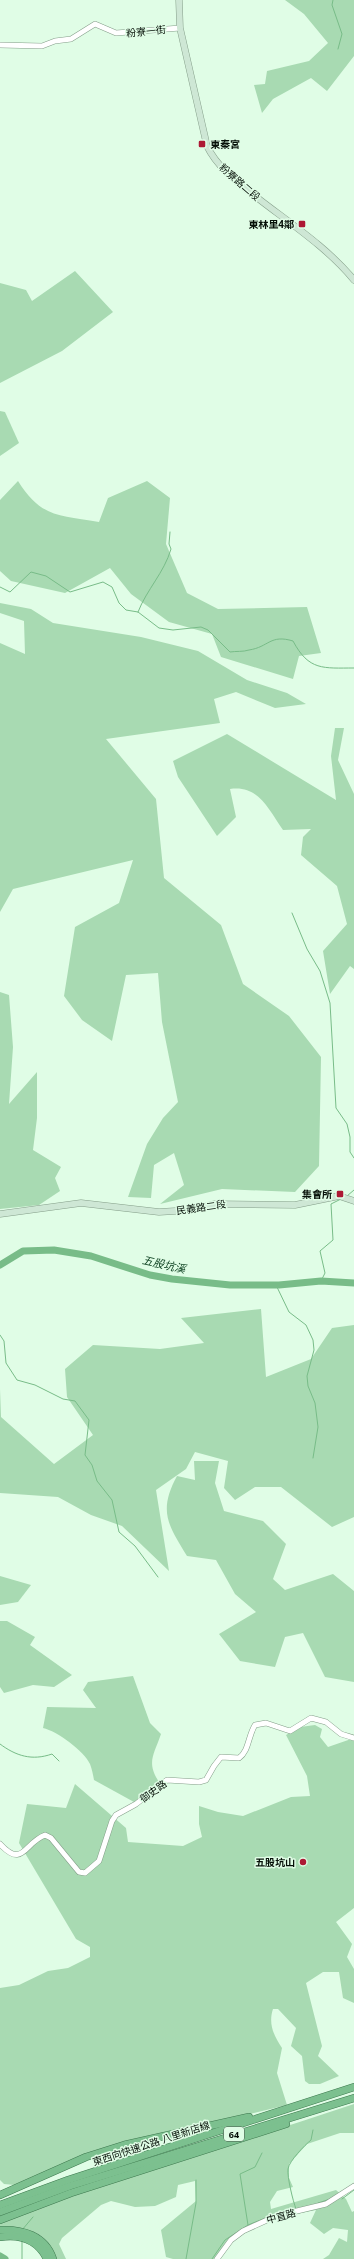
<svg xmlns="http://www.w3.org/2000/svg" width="354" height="2259" viewBox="0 0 354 2259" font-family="'Noto Sans','Noto Sans TC',sans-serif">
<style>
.green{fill:#a8dab2}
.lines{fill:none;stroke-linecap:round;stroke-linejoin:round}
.stream{stroke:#78bc88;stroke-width:1}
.river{stroke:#78bc88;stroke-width:7}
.tertiary-casing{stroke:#849e89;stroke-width:6}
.secondary-casing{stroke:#849e89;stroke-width:7}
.trunk-casing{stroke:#3d784e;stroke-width:8}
.tertiary{stroke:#fff;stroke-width:5}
.secondary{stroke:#cee7d5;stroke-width:6}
.trunk{stroke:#7cc08f;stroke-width:7}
.poi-dot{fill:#ad1834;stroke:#e0fde6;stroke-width:1.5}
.labels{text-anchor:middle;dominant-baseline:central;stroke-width:3;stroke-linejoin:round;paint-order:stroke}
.shield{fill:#e0fde6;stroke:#47574b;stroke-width:1}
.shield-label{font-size:9px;font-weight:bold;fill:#061008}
.street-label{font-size:10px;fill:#061008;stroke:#e0fde6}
.poi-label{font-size:10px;font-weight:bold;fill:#061008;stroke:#e0fde6;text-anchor:end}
.water-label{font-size:11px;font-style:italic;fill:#0a3f1e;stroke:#e0fde6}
</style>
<rect width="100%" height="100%" fill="#e0fde6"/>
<g class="green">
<path d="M285 0H354V56L327 91 311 78 273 99 262 113 254 85 265 84 267 71 309 61 328 43 304 14Z"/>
<path d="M75 271 113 312 62 351 0 383V283L26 290 32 301Z"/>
<path d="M0 411 5 412 19 443 0 456Z"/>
<path d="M18 481C41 518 59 515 99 522L108 498 147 481 170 498 166 544 187 593 218 609 307 607 321 653 299 656 293 679 221 657 212 634 169 622 131 594 110 568 65 593 11 581 0 571V500Z"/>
<path d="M0 603 31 609 53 623 141 637 198 651 247 680 287 693 306 704 275 708 236 692 214 699 220 723 106 739 156 799 164 878 221 925 243 984 289 1016 321 1057 319 1166 295 1192 222 1189 160 1204 184 1185 174 1153 154 1165 151 1198 128 1197 147 1144 163 1118 178 1102 162 1022 158 973 126 975 112 1041 82 1020 64 996 75 927 119 903 133 860 13 889 0 912V643L25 654 24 621 0 613Z"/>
<path d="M335 728H344L338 760 354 794V969L350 966 330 994 323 951 347 924 337 886 301 855 303 837 311 829 283 830C268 809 259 785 230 789L236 817 217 836 178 777 173 761 227 734 336 800 331 756Z"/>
<path d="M0 992 9 995 13 1047 9 1104 37 1072V1118L33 1150 61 1167 55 1178 60 1191 39 1205 0 1209Z"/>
<path d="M261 1309 266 1377 311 1359 332 1328 354 1325V1517L332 1527 281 1487H255L235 1500 224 1488 228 1461 195 1452 186 1469 156 1490 169 1571 122 1526 91 1515 58 1497 0 1493V1389L1 1417 54 1464 93 1435 67 1397 65 1369 93 1345 160 1349 204 1343 181 1318Z"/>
<path d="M194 1461H219L215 1483 224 1511 263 1521 286 1544 273 1579 285 1590 333 1574 354 1591V1682L325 1677 303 1633 285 1637 275 1667 240 1661 219 1634 256 1612 235 1594 216 1560 187 1556C168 1525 158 1511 177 1476L195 1480Z"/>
<path d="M0 1576 31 1585 18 1602 0 1605Z"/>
<path d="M0 1621H7L35 1637 30 1645 72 1675 54 1687 33 1685 4 1693 0 1687Z"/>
<path d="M133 1676 150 1723 161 1734C154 1755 146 1762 159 1782L153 1790 134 1802 94 1780C93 1775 92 1769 90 1764 84 1751 57 1731 43 1728L47 1707 96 1708 83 1690 88 1682Z"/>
<path d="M315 1725 322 1729 320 1737 328 1747 354 1738V1908L336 1922 352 1944 347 1957 354 1969V2003L343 1998 339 1972H323L306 1983 322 2046 318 2056 339 2076 320 2084H309L305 2081 302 2056 291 2046 296 2028 278 2009H273C268 2024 274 2036 282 2048L277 2073 287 2105 91 2152 15 2185 4 2184 0 2180V1988L19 1985 48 1971 68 1968 90 1957V1947L76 1939 19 1843 27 1804 66 1808 75 1784 126 1828 128 1842 183 1846 202 1837 199 1824V1806L218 1812 243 1816 291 1797 310 1796 307 1776 286 1735 300 1727Z"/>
<path d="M354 2104V2133H340L307 2144 289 2164V2178L293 2187 277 2191 270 2202 271 2209 336 2190 346 2199 352 2212 354 2211V2259H323L329 2255 339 2238 347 2242 348 2230 333 2228 324 2234 310 2223 316 2210C275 2218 244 2223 218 2259H173L166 2257 161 2230 196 2201 195 2181 178 2185 176 2197 155 2206 135 2207 111 2201 101 2205 62 2238 59 2244 66 2259H57C45 2229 30 2229 0 2228V2220C117 2180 236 2143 354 2104Z"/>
</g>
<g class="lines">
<g class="stream">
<path d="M333 0 332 5 342 34 338 49"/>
<path d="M0 587 10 592 31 572 46 576 70 592 103 582 112 587 119 603 126 610 138 612 159 628 173 630 201 627 208 630 230 652C236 651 243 652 249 650 269 647 270 634 293 641 309 671 323 668 354 668"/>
<path d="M138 612C147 589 164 573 171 549L169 544 170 532"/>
<path d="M292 913 307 949 320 971 330 1003 336 1108 347 1124 350 1137V1152L354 1158"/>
<path d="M347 1196 354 1190"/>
<path d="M321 1281 325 1273 320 1251 333 1240 331 1204 341 1199"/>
<path d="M276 1285 289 1312 306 1325 313 1340 314 1350 307 1376 308 1386 315 1403 318 1427 313 1458"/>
<path d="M0 1335 4 1341 6 1363 17 1380 35 1385 63 1399 75 1401 89 1420 85 1455 92 1465 97 1481 112 1500 119 1532 135 1546 158 1577"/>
<path d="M0 1744C16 1756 32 1761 52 1754L59 1761"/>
<path d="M342 2199 354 2190"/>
<path d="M318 2203 330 2199"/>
<path d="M296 2209C293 2201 287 2177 288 2169 289 2161 305 2145 311 2140L313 2130"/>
<path d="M248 2225 240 2174 255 2167 262 2153"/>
<path d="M22 2230 33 2217"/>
<path d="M22 2241V2259"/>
<path d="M186 2259 196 2203V2180"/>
<path d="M212 2259 225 2240 248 2225 268 2217"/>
</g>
<g class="river">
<path d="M0 1265 23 1251 54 1250 91 1256 150 1275 172 1279 230 1285H279L321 1281 354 1283"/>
<path d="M0 2256 5 2259"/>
</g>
<defs>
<g id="tertiary">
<path d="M0 45 42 46 55 41 71 39 95 24 116 33 180 28"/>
<path d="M0 1844C23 1869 24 1843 45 1835L51 1838 79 1872 85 1873 99 1861 112 1821 116 1815 136 1804 167 1780 199 1782 206 1780 214 1766 221 1757 239 1758C249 1751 248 1736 255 1725L266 1723 290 1731 311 1718 326 1722 341 1734 354 1738"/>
<path d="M217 2259 231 2240 243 2231 276 2216 326 2204 354 2186"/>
</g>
<g id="secondary">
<path d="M179 0 180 28 207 146C217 167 237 182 255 196 288 222 327 247 354 280"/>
<path d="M0 1214 81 1203 159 1212 191 1210 215 1204 295 1205 339 1196 354 1201"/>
</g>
<g id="trunk">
<path d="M0 2195 86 2157 124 2145 249 2117"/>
<path d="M0 2205 68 2180 354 2087"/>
<path d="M0 2212 70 2186 354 2098"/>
<path d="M0 2220 71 2193 286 2124"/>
<path d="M0 2230C22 2229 45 2235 53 2259"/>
<path d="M0 2237C20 2234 38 2240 47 2259"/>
</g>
</defs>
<use href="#tertiary" class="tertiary-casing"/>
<use href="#secondary" class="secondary-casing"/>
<use href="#trunk" class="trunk-casing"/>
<use href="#tertiary" class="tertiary"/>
<use href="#secondary" class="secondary"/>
<use href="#trunk" class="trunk"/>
</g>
<g class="poi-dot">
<rect x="198" y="140" width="8" height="8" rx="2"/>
<rect x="298" y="220" width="8" height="8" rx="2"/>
<rect x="336" y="1190" width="8" height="8" rx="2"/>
<circle cx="303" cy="1862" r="4"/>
</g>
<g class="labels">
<rect class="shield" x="224" y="2127" width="20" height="14" rx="3"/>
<g class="shield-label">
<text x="234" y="2134">64</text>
</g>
<g class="street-label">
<text transform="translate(146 31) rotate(-6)">粉寮一街</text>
<text transform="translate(240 182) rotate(41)">粉寮路二段</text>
<text transform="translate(201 1207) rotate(-8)">民義路二段</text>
<text transform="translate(153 1791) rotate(-36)">御史路</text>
<text transform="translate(151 2143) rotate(-18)">東西向快速公路 八里新店線</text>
<text transform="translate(281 2216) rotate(-15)">中直路</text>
</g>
<g class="poi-label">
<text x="210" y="144" text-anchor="start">東秦宮</text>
<text x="294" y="224">東林里4鄰</text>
<text x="332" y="1194">集會所</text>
<text x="295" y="1862">五股坑山</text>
</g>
<g class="water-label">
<text transform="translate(164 1264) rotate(13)">五股坑溪</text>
</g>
</g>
</svg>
